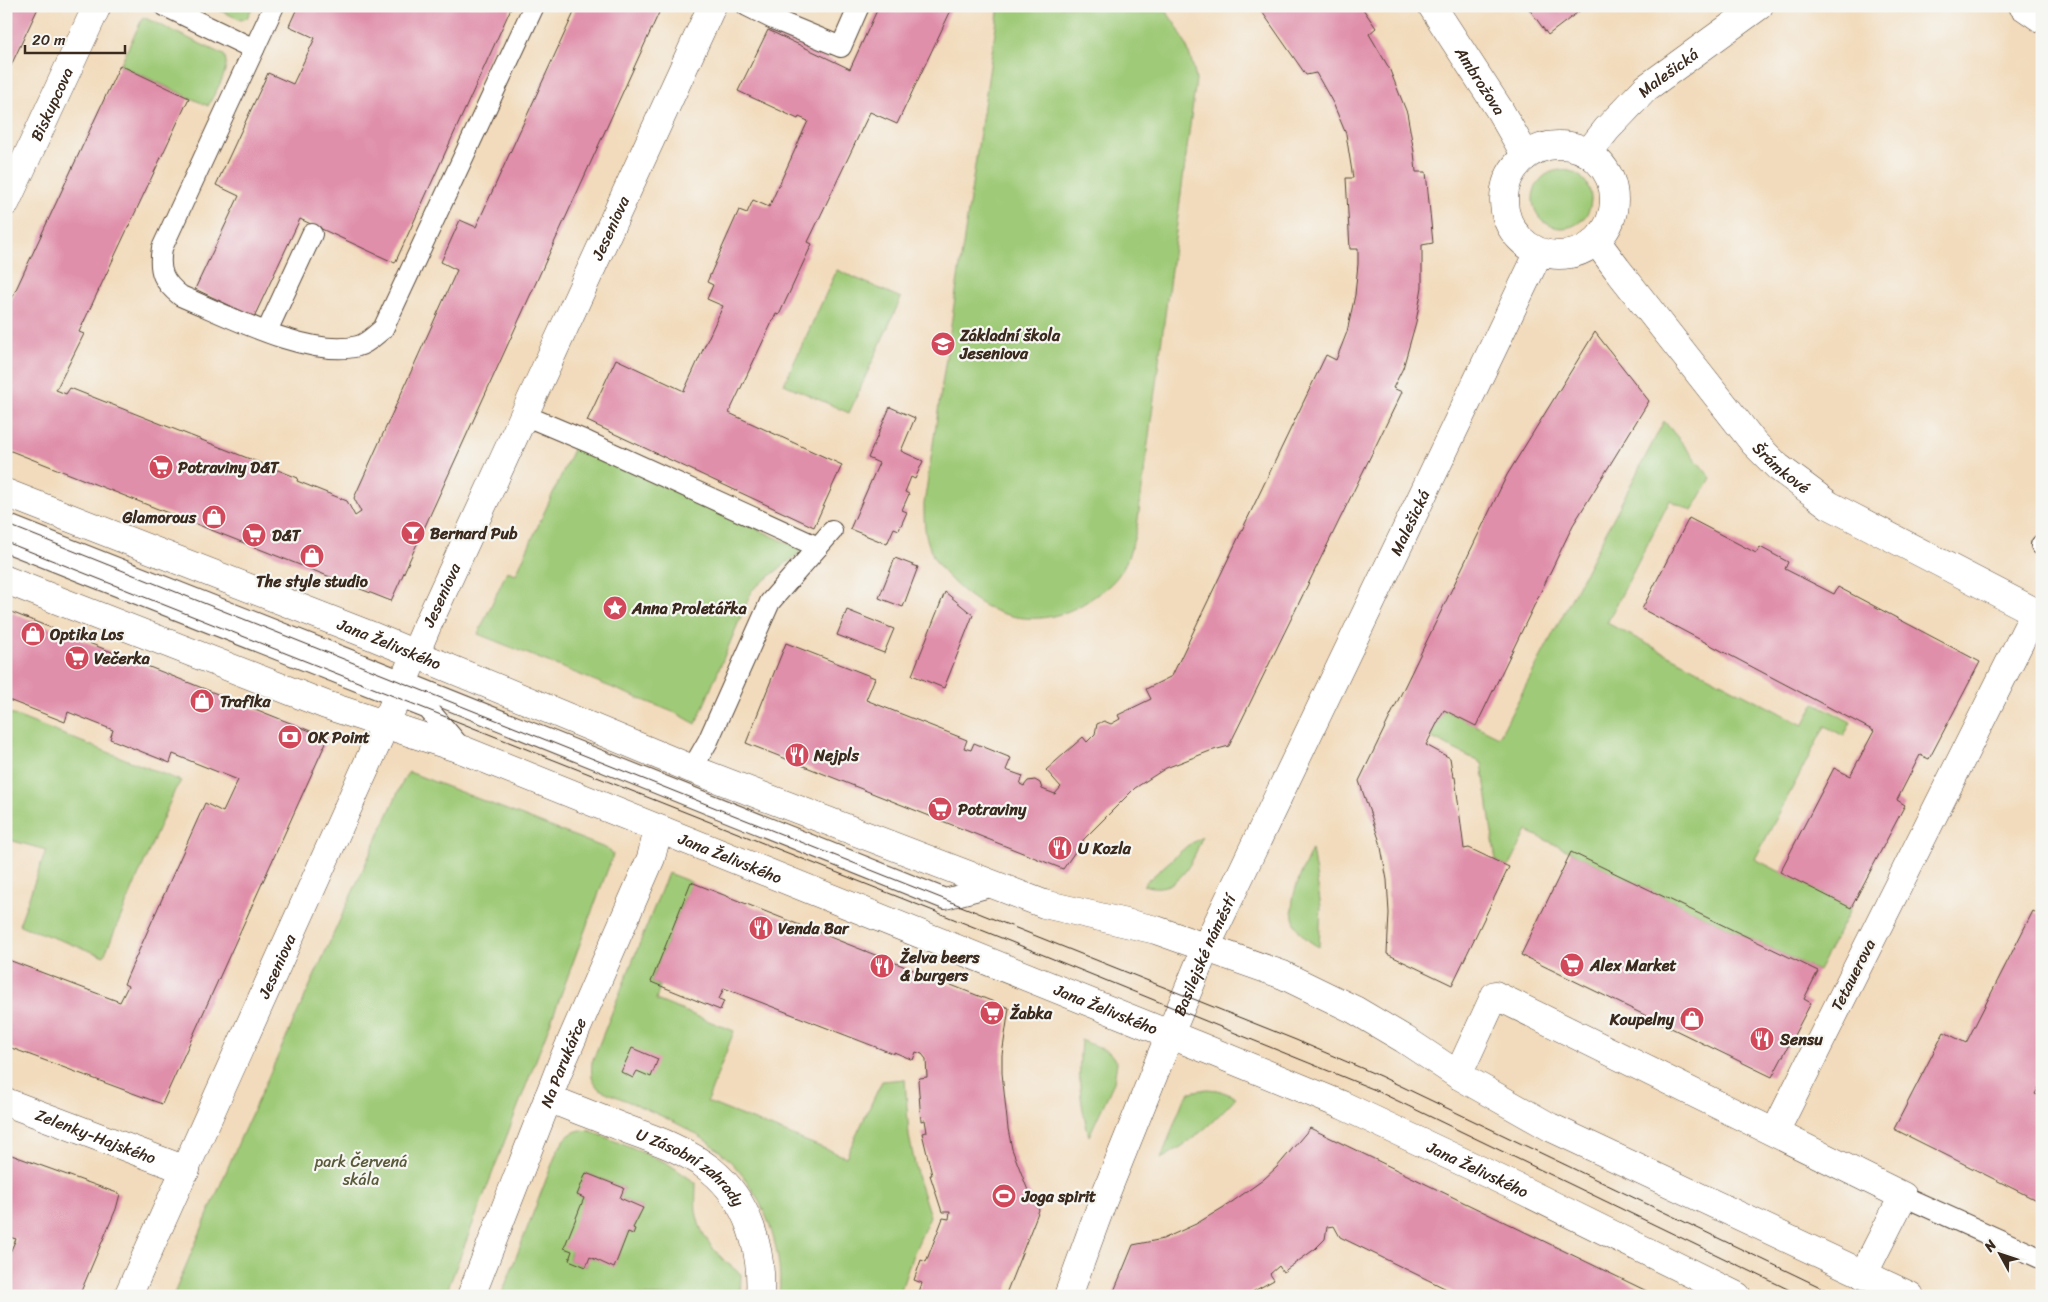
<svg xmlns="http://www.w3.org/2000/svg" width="2048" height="1302" viewBox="0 0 2048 1302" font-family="Sriracha,sans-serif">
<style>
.green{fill:#9fca77;stroke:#6d7a4a;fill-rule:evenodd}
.building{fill:#e08faa}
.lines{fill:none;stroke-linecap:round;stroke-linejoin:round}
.lane-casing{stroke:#564536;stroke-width:22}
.street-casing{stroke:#564536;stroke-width:29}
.secondary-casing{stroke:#564536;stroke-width:29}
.lane{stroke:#fff;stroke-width:20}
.street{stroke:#fff;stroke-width:28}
.secondary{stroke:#fff;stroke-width:28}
.tram{stroke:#3b2a1e;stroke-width:1}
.labels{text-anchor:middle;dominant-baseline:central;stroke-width:4.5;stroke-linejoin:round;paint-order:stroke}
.street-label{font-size:16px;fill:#3b2a1e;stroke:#f6f6f2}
.poi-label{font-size:16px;font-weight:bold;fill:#3b2a1e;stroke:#f6f6f2;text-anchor:start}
.park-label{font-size:16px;fill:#595a39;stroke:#f6f6f2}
</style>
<rect width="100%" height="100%" fill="#f6f6f2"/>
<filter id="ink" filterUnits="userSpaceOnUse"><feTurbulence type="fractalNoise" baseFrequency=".02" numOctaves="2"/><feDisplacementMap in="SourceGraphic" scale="10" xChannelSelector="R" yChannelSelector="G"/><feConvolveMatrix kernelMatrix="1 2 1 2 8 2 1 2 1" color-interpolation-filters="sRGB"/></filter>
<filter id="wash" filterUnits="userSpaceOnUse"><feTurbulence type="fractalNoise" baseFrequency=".0096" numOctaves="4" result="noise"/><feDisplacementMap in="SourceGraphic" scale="20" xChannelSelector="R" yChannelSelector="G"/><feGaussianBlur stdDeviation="1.12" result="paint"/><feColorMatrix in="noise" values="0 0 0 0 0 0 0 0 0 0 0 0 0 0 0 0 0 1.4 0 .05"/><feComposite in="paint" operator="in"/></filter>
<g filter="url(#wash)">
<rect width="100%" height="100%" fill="#f2dbbc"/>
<g class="green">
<path d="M210 6H253L247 18 241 20Z"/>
<path d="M999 6H1161C1181 27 1191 53 1196 80L1137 527C1133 544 1128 562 1118 576 1112 584 1103 591 1095 596 1052 628 1004 625 963 591 947 577 933 563 928 542 924 530 924 517 924 504Z"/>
<path d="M143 17 224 55C232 69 214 93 208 106L120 65Z"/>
<circle cx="1562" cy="199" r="29"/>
<path d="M837 270 901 298 849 413 784 384Z"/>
<path d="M1664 421 1711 478 1692 511 1670 500 1607 623 1803 725 1815 703 1851 722 1844 736 1825 726 1755 859 1851 908 1818 971 1527 831 1509 867 1496 861 1482 763 1430 737 1444 710 1499 737Z"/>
<path d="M575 445 803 550 752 590 696 724 678 714 478 634 507 571 516 574Z"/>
<path d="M6 712 181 781 175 790 104 956 19 925 46 850 6 839Z"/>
<path d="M409 772 610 850 613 855 556 1008 445 1296H173L240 1139 405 777Z"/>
<path d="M1202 837C1192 864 1178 896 1143 885L1187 846Z"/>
<path d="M1312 849 1321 907 1319 947C1273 923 1297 884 1312 849Z"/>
<path d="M668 873 691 882 651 982 660 986 656 1000 734 1031 707 1102 846 1157 882 1081 905 1079 909 1136 918 1179 930 1216 912 1257 899 1296H779C782 1270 777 1246 768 1221 735 1138 674 1122 599 1089 591 1080 591 1074 592 1062Z"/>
<path d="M1081 1040 1109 1052 1117 1062 1114 1082 1089 1136C1079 1099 1078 1078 1081 1040Z"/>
<path d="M1207 1089 1218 1090 1236 1097C1211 1125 1193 1141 1161 1159L1182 1103 1190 1092Z"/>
<path d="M581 1130 591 1131 667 1163 696 1183C696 1192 695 1202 696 1211 700 1238 719 1258 741 1274L740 1296H501L556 1154C563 1141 567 1133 581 1130ZM586 1173 624 1188 620 1198 643 1208 633 1228 635 1229 633 1234 628 1232 614 1267 590 1257 586 1267 569 1260 584 1198 577 1195Z"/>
</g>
<g id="blocks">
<g class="building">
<path d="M6 6H39L6 76Z"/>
<path d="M298 6H512L395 263 300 219 254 317 195 289 239 196 216 185 268 73 293 84 315 38 289 26Z"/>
<path d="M577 6H662L391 601 6 449V311L120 65 189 98 79 332 84 334 56 390 66 394 70 388 298 478 297 481 347 501 355 516 361 512 354 498 457 270 441 262 460 220 476 227Z"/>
<path d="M879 6H953L897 124 870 112 808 242 812 244 779 315 776 314 729 413 842 465 814 527 587 421 616 359 684 391 723 306 707 299 713 285 707 282 722 248 739 210 747 213 753 200 769 207 808 121 799 117 798 119 738 91 768 30 850 69Z"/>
<path d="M1258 6H1361L1376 28 1369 34 1389 68 1407 113 1414 152 1416 172H1426L1433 243 1422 245V287L1416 322 1403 368 1393 388 1402 392 1229 746 1210 751 1166 768 1135 788 1084 839 1063 869 746 743 786 643 875 678 866 700 967 740 964 748 971 750 974 743 1011 758 1006 770 1023 776 1020 784 1024 786 1028 781 1035 780 1040 783 1042 789 1055 794 1061 787 1046 770 1083 737 1087 742 1095 734 1097 724 1104 721 1111 724 1120 719 1118 715 1151 699 1146 689 1172 676 1326 355 1336 360 1347 332 1355 295 1358 264V249H1350L1346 178H1353L1346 134 1333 103 1316 73 1306 75Z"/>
<path d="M1527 6H1586L1548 35Z"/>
<path d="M1595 332 1649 401 1573 525 1476 726 1444 710 1426 745 1450 758 1453 777H1455L1464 849 1469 848 1509 867 1452 985 1387 954 1389 913 1387 880 1380 842 1359 781 1507 475Z"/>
<path d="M890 407 915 418 901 451 923 461 915 479 911 477 905 492 909 494 902 510 907 512 899 530 894 528 887 544 850 529 879 463 868 458Z"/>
<path d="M1689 518 1756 553 1760 547 1788 562 1785 569 1834 594 1838 587 1980 662 1929 759 1920 755 1897 800 1905 805 1851 908 1780 872 1834 768 1850 776 1874 731 1642 609Z"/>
<path d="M895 558 918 567 903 607 879 598Z"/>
<path d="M945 592 973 615 944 688 912 675Z"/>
<path d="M6 610 328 738 162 1104 6 1046V959L120 1002 128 986 124 984 131 968 205 803 223 812 238 780 173 754 170 763 110 739 113 730 68 712 65 722 6 699 8 688H6Z"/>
<path d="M847 610 894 629 884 653 837 635Z"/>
<path d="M1571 852 1818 971 1804 999 1811 1003 1772 1077 1521 955Z"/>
<path d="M691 882 1009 1008 1002 1055V1073L1008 1129 1012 1149 1027 1188 1039 1210 1005 1296H910L911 1292 918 1295 922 1283 914 1280 921 1260 926 1262 943 1218 949 1219 950 1212H942L930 1175H932L922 1133 927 1132 925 1120 921 1121 918 1080 920 1078 927 1077 926 1059 922 1054 916 1052 913 1060 894 1052V1054L724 988 719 999 724 1001 720 1010 651 982Z"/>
<path d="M2033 911 2042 916V1082L2035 1094 2042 1097V1203L1894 1129 1944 1032 1966 1043Z"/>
<path d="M632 1048 658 1059 651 1077 637 1071 633 1078 621 1072Z"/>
<path d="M1310 1128 1463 1202 1657 1296H1461L1340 1237 1334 1226 1327 1227 1325 1239 1315 1249 1283 1272 1279 1266 1270 1274 1274 1280 1245 1296H1112L1133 1245 1163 1239 1196 1224 1229 1204 1263 1180 1277 1167Z"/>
<path d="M6 1153 120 1194 116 1209 79 1296H6V1261L16 1239 6 1236Z"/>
<path d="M586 1173 624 1188 620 1198 643 1208 633 1228 635 1229 633 1234 628 1232 614 1268 590 1257 586 1267 569 1260 572 1251 564 1248 584 1198 577 1195Z"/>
</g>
</g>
</g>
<g filter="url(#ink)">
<use href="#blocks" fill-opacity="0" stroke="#564536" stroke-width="1"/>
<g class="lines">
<defs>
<g id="lane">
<path d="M165 6 254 49"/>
<path d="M274 6 162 248C158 271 163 282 181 296 226 315 311 359 358 346 367 344 376 334 383 329L534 6"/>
<path d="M747 6 773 19 841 47 859 6"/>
<path d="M267 331 312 234"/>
<path d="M524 415 588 442 818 547"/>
<path d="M6 524 360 664 945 899 997 885"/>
<path d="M6 542 428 709 463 750"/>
<path d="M2041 545 2042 544"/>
<path d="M692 769 708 741 770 602 832 531"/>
<path d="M1903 1196 2042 1259"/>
</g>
<g id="street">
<path id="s1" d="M1432 6 1499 109 1526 156"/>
<path d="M2023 6 2042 19"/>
<path id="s2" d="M6 202 97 6"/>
<path id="s3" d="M1597 242 1617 269 1754 443 1778 467 1829 505 2035 612 1775 1132"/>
<path d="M1458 1075 1495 995 1903 1196 1863 1275"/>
<path id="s4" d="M548 1098C575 1109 602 1119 629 1130 657 1140 687 1151 711 1170 748 1200 763 1250 760 1296"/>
<path id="s5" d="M6 1102 186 1170"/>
<path id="s6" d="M128 1296 385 725 427 626 712 6"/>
<path id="s7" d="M471 1296 563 1060 651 858 658 830"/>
<path d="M1068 1296 1102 1203 1170 1034"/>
</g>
<g id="secondary">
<circle cx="1559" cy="200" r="55"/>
<path id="s8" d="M1588 153 1607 129 1646 88 1759 6"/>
<path id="s9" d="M6 493 372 636 692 769 1044 904 1156 930 1283 975 1355 1010 1404 1039 1458 1075 1550 1127 1910 1296"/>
<path id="s10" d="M6 580 326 705 463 750 1201 1047 1342 1105 1516 1187 1737 1296"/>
<path id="s11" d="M1170 1034 1206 947 1539 252"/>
</g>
</defs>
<use href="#lane" class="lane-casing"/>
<use href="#street" class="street-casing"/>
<use href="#secondary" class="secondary-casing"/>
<use href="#lane" class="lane"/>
<use href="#street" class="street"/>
<use href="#secondary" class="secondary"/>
<g class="tram">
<path d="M6 524 1296 1040 1380 1076 1839 1296"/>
<path d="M6 542 1009 941 1373 1089 1802 1296"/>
</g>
</g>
</g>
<defs>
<symbol id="school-disc" viewBox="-11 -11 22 22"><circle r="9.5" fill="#d1495b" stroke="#f6f6f2"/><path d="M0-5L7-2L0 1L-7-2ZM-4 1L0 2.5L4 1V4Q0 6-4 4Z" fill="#fff"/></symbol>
<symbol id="supermarket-disc" viewBox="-11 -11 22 22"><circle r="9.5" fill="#d1495b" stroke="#f6f6f2"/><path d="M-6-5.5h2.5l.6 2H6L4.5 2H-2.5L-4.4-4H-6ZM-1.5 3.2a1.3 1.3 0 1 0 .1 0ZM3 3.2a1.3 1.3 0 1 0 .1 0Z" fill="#fff"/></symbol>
<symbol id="shop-disc" viewBox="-11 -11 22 22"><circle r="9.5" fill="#d1495b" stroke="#f6f6f2"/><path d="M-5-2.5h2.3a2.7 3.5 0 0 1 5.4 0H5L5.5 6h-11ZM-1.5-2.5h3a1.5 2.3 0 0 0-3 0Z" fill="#fff"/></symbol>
<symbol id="bar-disc" viewBox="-11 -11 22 22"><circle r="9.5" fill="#d1495b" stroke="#f6f6f2"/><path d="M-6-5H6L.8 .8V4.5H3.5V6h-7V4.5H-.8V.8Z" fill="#fff"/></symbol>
<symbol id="sight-disc" viewBox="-11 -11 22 22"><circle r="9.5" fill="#d1495b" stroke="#f6f6f2"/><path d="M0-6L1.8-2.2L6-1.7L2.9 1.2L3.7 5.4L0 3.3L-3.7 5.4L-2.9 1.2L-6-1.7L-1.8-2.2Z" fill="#fff"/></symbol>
<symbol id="bank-disc" viewBox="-11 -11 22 22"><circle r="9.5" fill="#d1495b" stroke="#f6f6f2"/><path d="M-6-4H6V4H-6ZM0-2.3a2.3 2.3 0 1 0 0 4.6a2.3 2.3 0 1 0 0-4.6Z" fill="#fff"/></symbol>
<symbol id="restaurant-disc" viewBox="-11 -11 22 22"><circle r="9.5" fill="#d1495b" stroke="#f6f6f2"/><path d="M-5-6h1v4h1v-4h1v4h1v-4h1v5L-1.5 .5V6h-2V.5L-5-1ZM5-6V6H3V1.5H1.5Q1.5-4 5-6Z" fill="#fff"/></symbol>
<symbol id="stadium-disc" viewBox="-11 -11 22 22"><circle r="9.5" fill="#d1495b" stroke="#f6f6f2"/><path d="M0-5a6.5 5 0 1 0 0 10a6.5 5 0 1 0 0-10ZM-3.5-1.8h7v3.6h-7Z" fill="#fff"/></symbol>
</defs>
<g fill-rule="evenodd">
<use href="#school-disc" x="929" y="330" width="28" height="28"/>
<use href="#supermarket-disc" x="147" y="453" width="28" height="28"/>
<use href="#shop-disc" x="200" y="503" width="28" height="28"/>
<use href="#bar-disc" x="399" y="519" width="28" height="28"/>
<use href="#supermarket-disc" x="240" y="521" width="28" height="28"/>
<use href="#shop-disc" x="298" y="542" width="28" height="28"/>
<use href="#sight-disc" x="601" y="594" width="28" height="28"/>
<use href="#shop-disc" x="19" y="620" width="28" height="28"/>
<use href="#supermarket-disc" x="63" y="644" width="28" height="28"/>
<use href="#shop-disc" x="188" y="687" width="28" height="28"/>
<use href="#bank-disc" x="276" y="723" width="28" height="28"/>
<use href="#restaurant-disc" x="783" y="741" width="28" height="28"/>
<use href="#supermarket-disc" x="926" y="795" width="28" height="28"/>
<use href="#restaurant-disc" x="1046" y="834" width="28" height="28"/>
<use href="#restaurant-disc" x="747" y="914" width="28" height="28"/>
<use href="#supermarket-disc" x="1558" y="951" width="28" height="28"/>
<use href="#restaurant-disc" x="868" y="952" width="28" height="28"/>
<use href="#supermarket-disc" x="978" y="999" width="28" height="28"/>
<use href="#shop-disc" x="1678" y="1005" width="28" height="28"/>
<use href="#restaurant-disc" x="1748" y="1025" width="28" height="28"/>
<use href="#stadium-disc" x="990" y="1182" width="28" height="28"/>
</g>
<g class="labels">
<g class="street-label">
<text stroke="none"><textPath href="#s8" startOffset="114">Malešická</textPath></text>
<text stroke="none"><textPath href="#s1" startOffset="89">Ambrožova</textPath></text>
<text stroke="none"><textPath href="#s2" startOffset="108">Biskupcova</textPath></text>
<text stroke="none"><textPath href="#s6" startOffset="1172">Jeseniova</textPath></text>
<text stroke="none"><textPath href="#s3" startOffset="292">Šrámkové</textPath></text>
<text stroke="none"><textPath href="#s11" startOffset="565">Malešická</textPath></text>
<text stroke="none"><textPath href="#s6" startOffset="768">Jeseniova</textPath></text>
<text stroke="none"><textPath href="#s9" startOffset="412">Jana Želivského</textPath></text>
<text stroke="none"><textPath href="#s10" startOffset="776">Jana Želivského</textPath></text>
<text stroke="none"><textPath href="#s11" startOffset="86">Basilejské náměstí</textPath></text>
<text stroke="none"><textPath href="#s6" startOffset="362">Jeseniova</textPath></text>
<text transform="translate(1853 975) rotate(-63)">Tetauerova</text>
<text stroke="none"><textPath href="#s10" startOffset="1181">Jana Želivského</textPath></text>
<text stroke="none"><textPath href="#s7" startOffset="251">Na Parukářce</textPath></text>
<text stroke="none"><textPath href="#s5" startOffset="96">Zelenky-Hajského</textPath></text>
<text stroke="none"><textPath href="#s10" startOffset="1586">Jana Želivského</textPath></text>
<text stroke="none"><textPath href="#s4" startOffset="160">U Zásobní zahrady</textPath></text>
</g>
<g class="poi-label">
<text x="960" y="335">Základní škola<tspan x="960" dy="18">Jeseniova</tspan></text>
<text x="178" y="467">Potraviny D&amp;T</text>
<text x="196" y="517" text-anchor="end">Glamorous</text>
<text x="430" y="533">Bernard Pub</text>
<text x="272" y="535">D&amp;T</text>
<text x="312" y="581" text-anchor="middle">The style studio</text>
<text x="632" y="608">Anna Proletářka</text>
<text x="50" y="634">Optika Los</text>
<text x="94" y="658">Večerka</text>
<text x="220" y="701">Trafika</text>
<text x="308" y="737">OK Point</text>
<text x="814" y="755">Nejpls</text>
<text x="958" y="809">Potraviny</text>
<text x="1078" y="848">U Kozla</text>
<text x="778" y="928">Venda Bar</text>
<text x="900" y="957">Želva beers<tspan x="900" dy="18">&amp; burgers</tspan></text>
<text x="1590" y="965">Alex Market</text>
<text x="1010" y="1013">Žabka</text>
<text x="1674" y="1019" text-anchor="end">Koupelny</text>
<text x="1780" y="1039">Sensu</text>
<text x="1022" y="1196">Joga spirit</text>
</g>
<g class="park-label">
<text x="361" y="1161">park Červená<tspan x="361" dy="18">skála</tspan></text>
</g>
</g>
<rect width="2048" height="1302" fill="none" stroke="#f6f6f2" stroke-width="25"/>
<g transform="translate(2000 1254) rotate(310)" stroke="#f6f6f2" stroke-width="4" paint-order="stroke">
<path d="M0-4L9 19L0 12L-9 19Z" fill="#3b2a1e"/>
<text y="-8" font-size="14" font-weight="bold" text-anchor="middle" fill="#3b2a1e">N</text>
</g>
<path d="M25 45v8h100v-8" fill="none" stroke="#3b2a1e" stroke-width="2.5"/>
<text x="32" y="45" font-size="15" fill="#3b2a1e" stroke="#f6f6f2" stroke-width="4" paint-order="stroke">20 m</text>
</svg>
